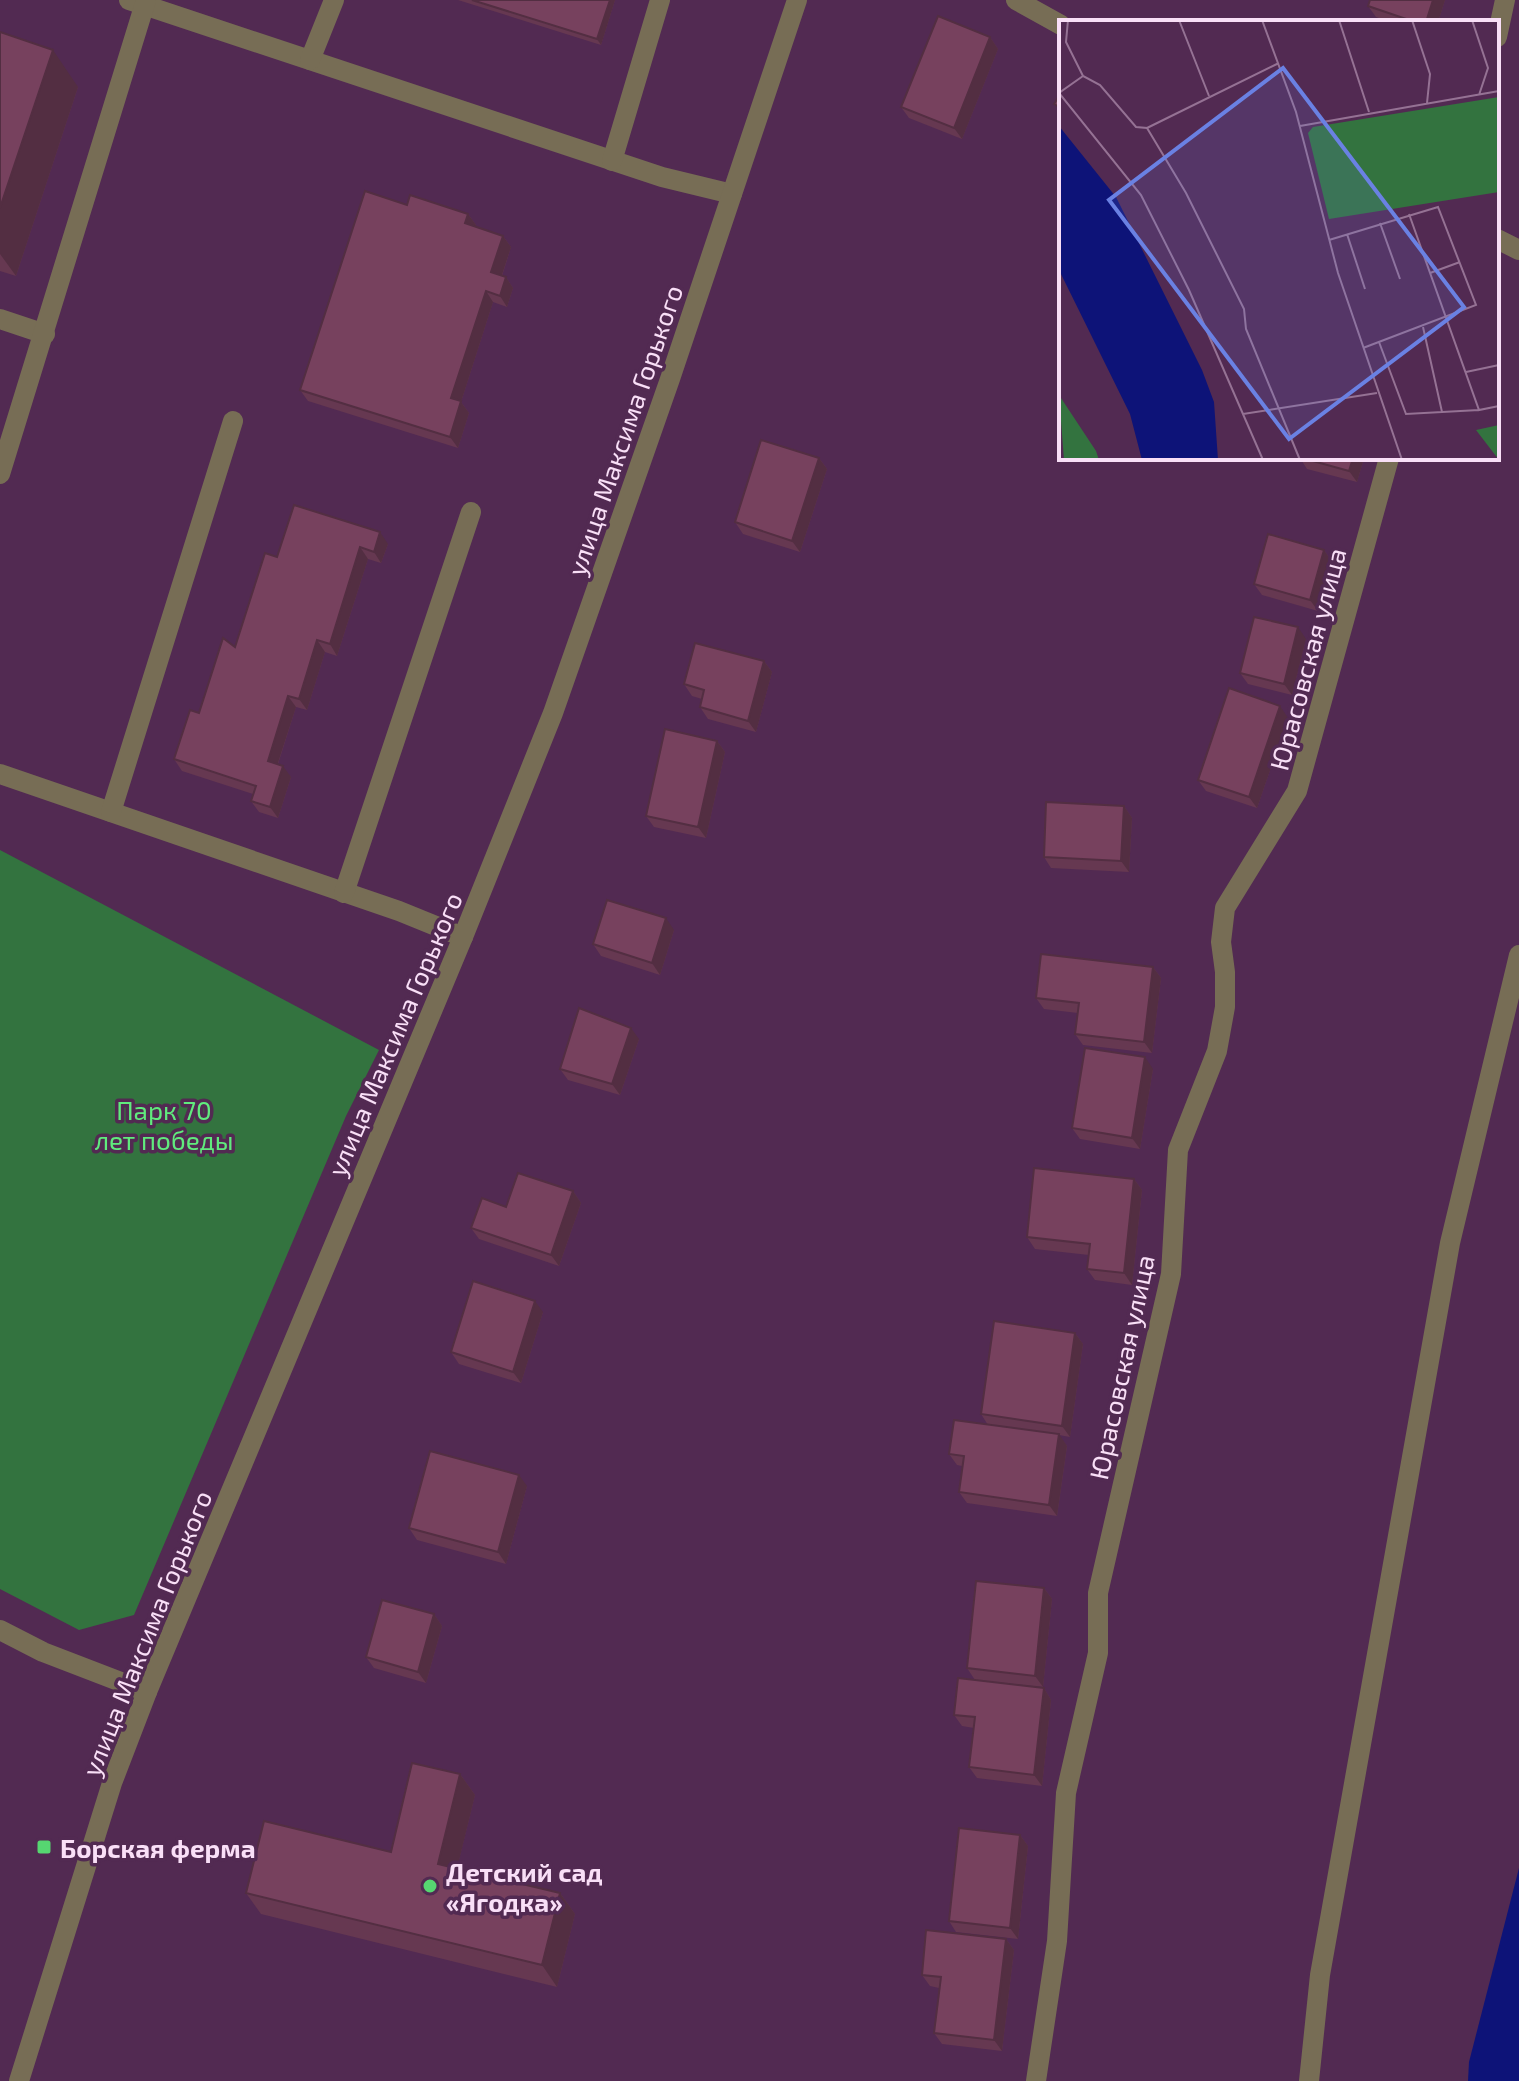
<svg xmlns="http://www.w3.org/2000/svg" width="1519" height="2081" viewBox="0 0 1519 2081" font-family="'Exo 2',sans-serif">
<style>
.green{fill:#33733f}
.water{fill:#0d1378}
.lines{fill:none;stroke-linecap:round;stroke-linejoin:round}
.minor{stroke:#776d55;stroke-width:20}
.wall{fill:#663851}
.shaded-wall{fill:#532e42}
.building{fill:#77415e;stroke:#532e42;stroke-width:2}
.poi-dot{fill:#56d671;stroke:#522a52;stroke-width:3}
.labels{text-anchor:middle;dominant-baseline:central;stroke-width:7;stroke-linejoin:round;paint-order:stroke}
.street-label{font-size:26px;fill:#f9dff7;stroke:#522a52}
.park-label{font-size:26px;fill:#60eb7d;stroke:#522a52}
.poi-label{font-size:26px;font-weight:bold;fill:#f9dff7;stroke:#522a52;text-anchor:start}
.inset-road{fill:none;stroke:#957294;stroke-width:2}
.view{fill:#6a81e3;fill-opacity:0.15;stroke:#6a81e3;stroke-width:4}
.inset-edge{fill:none;stroke:#f9dff7;stroke-width:4}
</style>
<rect width="100%" height="100%" fill="#522a52"/>
<path class="green" d="M0 850 379 1050 346 1116 134 1615 79 1630 0 1589Z"/>
<path class="water" d="M1519 1868V2081H1468L1469 2062Z"/>
<g class="lines">
<g class="minor">
<path d="M129 0 662 177 732 194"/>
<path d="M1016 0 1061 25"/>
<path d="M1497 37 1505 0"/>
<path d="M310 60 334 0"/>
<path d="M612 161 660 0"/>
<path d="M1497 239 1519 250"/>
<path d="M0 319 45 334"/>
<path d="M0 474 146 0"/>
<path d="M0 774 399 911 463 937"/>
<path d="M111 812 233 421"/>
<path d="M344 893 471 512"/>
<path d="M0 1630 43 1652 147 1692"/>
<path d="M19 2081 112 1783 147 1692 463 937 553 713 670 379 797 0"/>
<path d="M1036 2081 1057 1941 1066 1793 1098 1653V1593L1171 1274 1178 1150 1217 1051 1225 1007V972L1221 942 1225 908 1297 791 1389 458"/>
<path d="M1309 2081 1320 1975 1450 1243 1519 955"/>
</g>
</g>
<g class="wall">
<path d="M458 0H615L601 45Z"/>
<path d="M1445 0 1438 22H1390L1376 17 1368 6Z"/>
<path d="M0 32 78 87 16 276 0 271Z"/>
<path d="M990 37 998 49 962 139 909 118 901 107Z"/>
<path d="M407 205 468 214 476 225 475 227 503 236 511 247 502 276 506 277 513 288 507 307 493 302 461 402 469 413 458 448 308 401 300 390Z"/>
<path d="M819 458 827 469 800 552 743 534 735 522Z"/>
<path d="M1300 458H1364L1357 482 1307 469Z"/>
<path d="M388 544 381 563 368 559 337 656 325 652 307 710 296 707 278 764 291 777 278 818 259 812 251 801 253 794 182 771 174 759 235 647 277 557Z"/>
<path d="M1324 550 1332 562 1318 611 1262 595 1254 584Z"/>
<path d="M1306 639 1292 695 1248 684 1240 673Z"/>
<path d="M764 661 772 672 756 732 708 719 700 707 702 699 692 696 684 684Z"/>
<path d="M1288 718 1257 808 1206 791 1198 780Z"/>
<path d="M717 741 725 752 706 838 654 827 646 816Z"/>
<path d="M1124 806 1132 818 1129 872 1051 868 1044 857Z"/>
<path d="M674 930 660 975 601 956 593 944Z"/>
<path d="M1153 967 1161 978 1152 1053 1083 1045 1075 1034 1078 1013 1044 1009 1036 998Z"/>
<path d="M639 1039 620 1095 568 1080 560 1069Z"/>
<path d="M1153 1069 1140 1149 1080 1139 1072 1128Z"/>
<path d="M1134 1179 1142 1190 1132 1285 1095 1280 1087 1269 1089 1255 1035 1249 1027 1237Z"/>
<path d="M573 1191 581 1203 559 1266 479 1239 471 1228 506 1207Z"/>
<path d="M543 1312 521 1383 459 1364 451 1352Z"/>
<path d="M1075 1333 1083 1344 1070 1437 1059 1435 1067 1446 1057 1516 967 1503 959 1492 962 1466 957 1465 949 1454 988 1425 981 1414Z"/>
<path d="M527 1486 506 1564 417 1540 409 1528Z"/>
<path d="M1044 1588 1052 1599 1043 1687 975 1680 967 1668Z"/>
<path d="M434 1614 442 1626 426 1683 374 1668 366 1657Z"/>
<path d="M1044 1688 1051 1700 1042 1786 977 1778 969 1767 974 1728 962 1726 954 1715Z"/>
<path d="M460 1774 475 1795 457 1868 560 1893 575 1914 557 1987 261 1914 246 1893 391 1852Z"/>
<path d="M1020 1835 1028 1846 1018 1939 956 1932 949 1921Z"/>
<path d="M1006 1939 1014 1950 1002 2051 942 2044 934 2033 939 1988 930 1986 922 1975Z"/>
</g>
<g class="shaded-wall">
<path d="M610 0H615L601 45 597 39Z"/>
<path d="M1433 0H1445L1438 22H1426Z"/>
<path d="M990 37 998 49 962 139 954 128Z"/>
<path d="M53 50 78 87 16 276 0 254V208Z"/>
<path d="M468 214 476 225 473 235 465 223Z"/>
<path d="M503 236 511 247 499 284 491 272Z"/>
<path d="M506 277 513 288 507 307 500 296Z"/>
<path d="M486 291 493 302 461 402 469 413 458 448 450 437 451 398Z"/>
<path d="M819 458 827 469 800 552 792 541Z"/>
<path d="M1353 458H1364L1357 482 1349 471Z"/>
<path d="M380 532 388 544 381 563 374 552Z"/>
<path d="M360 547 368 559 337 656 330 644Z"/>
<path d="M1324 550 1332 562 1318 611 1310 600Z"/>
<path d="M1298 627 1306 639 1292 695 1284 684Z"/>
<path d="M317 640 325 652 307 710 299 699Z"/>
<path d="M764 661 772 672 756 732 748 721Z"/>
<path d="M288 696 296 707 275 772 268 761Z"/>
<path d="M1280 706 1288 718 1257 808 1249 797Z"/>
<path d="M717 741 725 752 706 838 698 827Z"/>
<path d="M283 766 291 777 278 818 270 807Z"/>
<path d="M1124 806 1132 818 1129 872 1121 861Z"/>
<path d="M666 918 674 930 660 975 652 963Z"/>
<path d="M1153 967 1161 978 1152 1053 1144 1042Z"/>
<path d="M631 1028 639 1039 620 1095 612 1084Z"/>
<path d="M1145 1057 1153 1069 1140 1149 1132 1138Z"/>
<path d="M1134 1179 1142 1190 1132 1285 1124 1273Z"/>
<path d="M573 1191 581 1203 559 1266 551 1255Z"/>
<path d="M535 1301 543 1312 521 1383 513 1372Z"/>
<path d="M1075 1333 1083 1344 1070 1437 1062 1426Z"/>
<path d="M1059 1434 1067 1446 1057 1516 1049 1505Z"/>
<path d="M519 1475 527 1486 506 1564 498 1552Z"/>
<path d="M1044 1588 1052 1599 1043 1687 1035 1676Z"/>
<path d="M434 1614 442 1626 426 1683 418 1672Z"/>
<path d="M1044 1688 1051 1700 1042 1786 1034 1775Z"/>
<path d="M460 1774 475 1795 453 1885 438 1864Z"/>
<path d="M1020 1835 1028 1846 1018 1939 1010 1928Z"/>
<path d="M560 1893 575 1914 557 1987 542 1965Z"/>
<path d="M1006 1939 1014 1950 1002 2051 994 2040Z"/>
</g>
<g class="building">
<path d="M472 0H610L597 39Z"/>
<path d="M1370 0H1433L1426 22H1415L1368 6Z"/>
<path d="M938 16 990 37 954 128 901 107Z"/>
<path d="M0 32 53 50 0 208Z"/>
<path d="M1061 93V108L1054 104Z"/>
<path d="M365 191 407 205 410 195 468 214 465 223 503 236 491 272 506 277 500 296 486 291 451 398 461 401 450 437 300 390Z"/>
<path d="M761 440 819 458 792 541 735 522Z"/>
<path d="M1302 458H1353L1349 471Z"/>
<path d="M294 505 380 532 374 552 360 547 330 644 317 640 299 699 288 696 268 761 283 766 270 807 251 801 256 786 174 759 190 710 199 713 223 638 235 647 265 553 277 557Z"/>
<path d="M1268 534 1324 550 1310 600 1254 584Z"/>
<path d="M1254 617 1298 627 1284 684 1240 673Z"/>
<path d="M695 643 764 661 748 721 700 707 704 690 684 684Z"/>
<path d="M1229 688 1280 706 1249 797 1198 780Z"/>
<path d="M665 729 717 741 698 827 646 816Z"/>
<path d="M1046 802 1124 806 1121 861 1044 857Z"/>
<path d="M607 900 666 918 652 963 593 944Z"/>
<path d="M1041 954 1153 967 1144 1042 1075 1034 1079 1003 1036 998Z"/>
<path d="M579 1008 631 1028 612 1084 560 1069Z"/>
<path d="M1085 1048 1145 1057 1132 1138 1072 1128Z"/>
<path d="M1034 1168 1134 1179 1124 1273 1087 1269 1090 1244 1027 1237Z"/>
<path d="M518 1173 573 1191 551 1255 471 1228 482 1198 506 1207Z"/>
<path d="M473 1281 535 1301 513 1372 451 1352Z"/>
<path d="M994 1321 1075 1333 1062 1426 981 1414Z"/>
<path d="M954 1420 1059 1434 1049 1505 959 1492 964 1456 949 1454Z"/>
<path d="M430 1451 519 1475 498 1552 409 1528Z"/>
<path d="M976 1581 1044 1588 1035 1676 967 1668Z"/>
<path d="M382 1600 434 1614 418 1672 366 1657Z"/>
<path d="M958 1678 1044 1688 1034 1775 969 1767 975 1717 954 1715Z"/>
<path d="M412 1763 460 1774 438 1864 560 1893 542 1965 246 1893 264 1821 391 1852Z"/>
<path d="M959 1828 1020 1835 1010 1928 949 1921Z"/>
<path d="M926 1930 1006 1939 994 2040 934 2033 941 1977 922 1975Z"/>
</g>
<g class="poi-dot">
<rect x="36" y="1839" width="16" height="16" rx="4"/>
<circle cx="430" cy="1886" r="8"/>
</g>
<g class="labels">
<g class="street-label">
<text transform="translate(624 430) rotate(-71)">улица Максима Горького</text>
<text transform="translate(1307 659) rotate(-75)">Юрасовская улица</text>
<text transform="translate(394 1034) rotate(-67)">улица Максима Горького</text>
<text transform="translate(1121 1367) rotate(-78)">Юрасовская улица</text>
<text transform="translate(146 1633) rotate(-68)">улица Максима Горького</text>
</g>
<g class="park-label">
<text x="164" y="1109">Парк 70<tspan x="164" dy="30">лет победы</tspan></text>
</g>
<g class="poi-label">
<text x="60" y="1847">Борская ферма</text>
<text x="446" y="1871">Детский сад<tspan x="446" dy="30">«Ягодка»</tspan></text>
</g>
</g>
<g transform="translate(1059 20)">
<rect width="440" height="440" fill="#522a52"/>
<path d="M440 77V172L270 199 249 113 254 107ZM0 375 37 431 40 440H5ZM440 405V440L417 410Z" fill="#33733f"/>
<path d="M0 106 57 177 143 350 155 382 159 440H83L71 394 0 250Z" fill="#0d1378"/>
<path class="inset-road" d="M9 0 7 22 24 56 41 65 77 107 88 108 127 173 185 289 187 309 241 440M120 0 150 76M203 0 237 92 279 253 343 440M280 0 310 92M353 0 371 54 368 83M413 0 429 48 420 75M24 56 0 73 82 175 130 270 204 440M241 106 440 71M88 108 220 43M350 194 420 390 440 386M321 203 341 259M288 214 306 269M270 220 379 187 417 285 304 328M371 253 401 242M364 307 383 392M320 322 347 394 420 390M407 352 440 345M184 394 318 373"/>
<path class="view" d="M224 48 405 287 230 419 50 180Z"/>
<rect width="440" height="440" class="inset-edge"/>
</g>
</svg>
